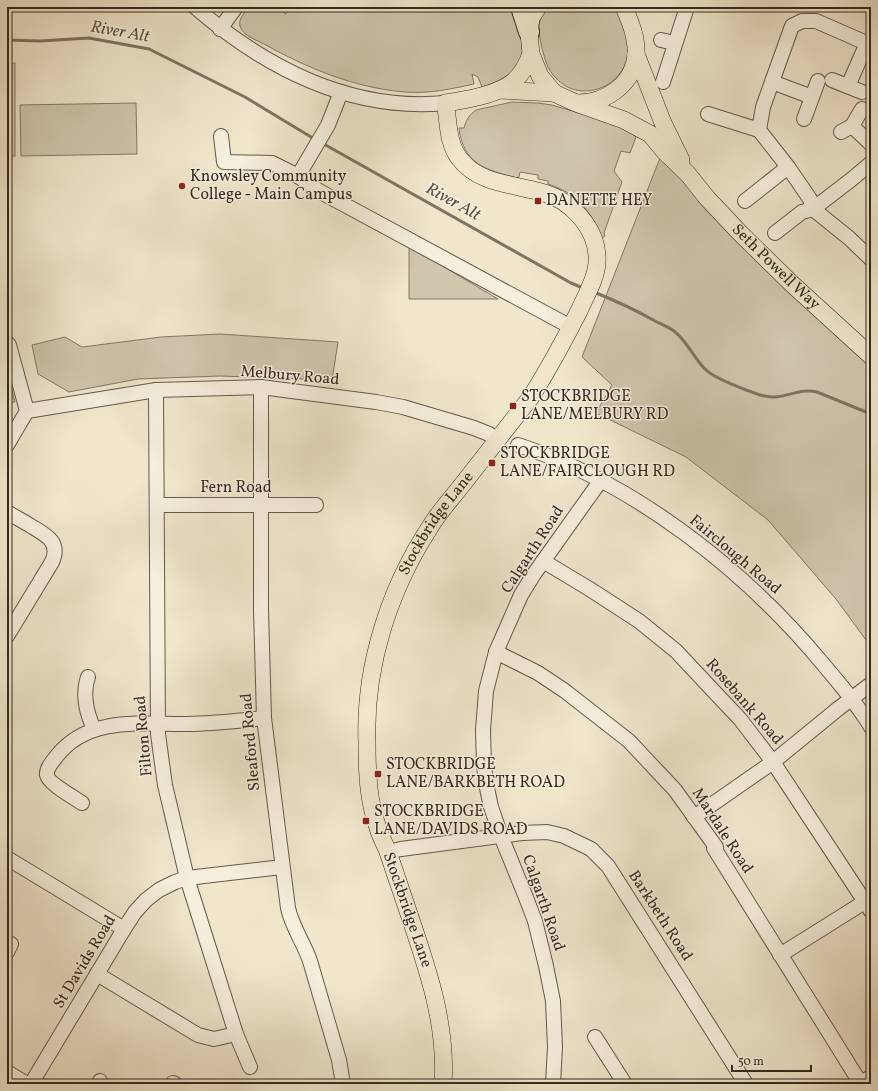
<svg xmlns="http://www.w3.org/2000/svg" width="878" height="1091" viewBox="0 0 878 1091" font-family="Vollkorn,serif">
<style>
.green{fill:#cfc6ae;stroke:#827866}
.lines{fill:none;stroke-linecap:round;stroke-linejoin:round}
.stream{stroke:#7e7463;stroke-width:3}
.minor-casing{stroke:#63594a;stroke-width:16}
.major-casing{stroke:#342a1e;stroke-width:18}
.highway-casing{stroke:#342a1e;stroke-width:22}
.minor{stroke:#f5efde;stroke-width:14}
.major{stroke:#efe6cc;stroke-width:17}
.highway{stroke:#efe6cc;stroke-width:20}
.poi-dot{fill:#8f2418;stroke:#f5efde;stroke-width:1.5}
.labels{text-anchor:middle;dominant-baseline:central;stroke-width:3;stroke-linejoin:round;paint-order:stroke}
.poi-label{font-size:16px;fill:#342a1e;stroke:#f5efde;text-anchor:start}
.street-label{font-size:16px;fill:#342a1e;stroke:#f5efde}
.water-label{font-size:17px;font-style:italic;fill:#594f40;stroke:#f5efde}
</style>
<rect width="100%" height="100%" fill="#efe6cc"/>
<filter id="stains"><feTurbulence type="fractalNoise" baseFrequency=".005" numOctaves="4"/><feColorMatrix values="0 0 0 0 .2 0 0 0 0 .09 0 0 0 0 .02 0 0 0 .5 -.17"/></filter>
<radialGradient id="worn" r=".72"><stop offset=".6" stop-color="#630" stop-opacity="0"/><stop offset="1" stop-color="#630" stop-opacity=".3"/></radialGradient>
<g class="green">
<path d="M249 7H276L286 14 292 7H517C528 49 528 73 482 87L478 77 472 74 474 84C451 89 428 94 405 92 355 88 307 68 264 44 256 40 242 35 240 26 238 19 245 12 249 7Z"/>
<path d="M546 7H617C622 21 629 36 628 51 626 87 580 105 556 78 547 70 545 59 542 48 538 29 537 24 546 7Z"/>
<rect x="7" y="63" width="8" height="93"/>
<path d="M512 102 538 103 552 105 599 119 627 129 636 137 630 153 621 151 614 171 622 182 604 233 605 236 602 238C591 211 577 193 548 184V181L538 179V175L520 172 519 177 517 178C486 170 463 164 459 128H464C466 120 469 115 476 110Z"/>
<path d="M136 103 137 154 21 156 20 105Z"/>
<path d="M660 158 871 363V647L836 599 768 520 686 457 596 413 612 385 582 357Z"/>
<path d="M409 246 498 299H409Z"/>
<path d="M220 334 338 342 332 380 220 376 138 379 69 392 38 374 32 345 65 337 82 347 161 337Z"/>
<path d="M7 371 15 402H7Z"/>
</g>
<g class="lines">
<g class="stream">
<path d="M7 40 40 41 89 38 149 49 245 97 316 140"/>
<path d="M322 143 571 283 583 288"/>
<path d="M594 292C616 301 634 309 655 321 661 324 668 327 674 331 687 341 694 358 705 369 713 378 748 391 760 395 784 402 796 387 817 392L871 414"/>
</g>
<defs>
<g id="minor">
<path d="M195 7C264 67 350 112 445 103"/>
<path d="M220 29 236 7"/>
<path d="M661 40 674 43"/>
<path d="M871 45 816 21H802L792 26 763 107 759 130 788 167 810 199 813 209 849 238 871 259"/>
<path d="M832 80 862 92"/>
<path d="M663 82 687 7"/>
<path d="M772 82 812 97"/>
<path d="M848 86 867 43"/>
<path d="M341 92 328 125 298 176 319 191 571 327"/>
<path d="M708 114 759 130"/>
<path d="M804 119 818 81"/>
<path d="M852 126 871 144"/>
<path d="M841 132 852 126 862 109"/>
<path d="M221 136 224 162 272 163 298 176"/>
<path d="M745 201 788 167"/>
<path d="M775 233 802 212 813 209 852 179 871 163"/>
<path d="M7 343 9 345 27 411 7 445"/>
<path d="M261 387V610L264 718 288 908C292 927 304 943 310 961L339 1060 343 1084"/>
<path d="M156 390 158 734 165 785 187 878 236 1034 250 1067"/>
<path d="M27 411 156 390 261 387 376 402 403 407 474 428 489 434 497 441"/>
<path d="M518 445C635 483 746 571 823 664 840 684 857 704 871 727"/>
<path d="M157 505H316"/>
<path d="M7 512C15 517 23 521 31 526 46 535 61 542 52 562L7 636"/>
<path d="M543 561 588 588 639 621 676 651 706 683 740 719 773 762 871 911"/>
<path d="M496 652 538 673 565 691 629 741 675 790 716 847 714 848 861 1084"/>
<path d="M88 677C82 695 86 712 94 729"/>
<path d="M82 803C75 798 48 783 47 775 46 769 52 762 56 757 87 716 141 724 186 724 212 724 238 721 264 718"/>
<path d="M694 817 773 762 839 708 871 684"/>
<path d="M387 852 401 849 522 833 547 832 564 836 591 849 608 866 746 1084"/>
<path d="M7 858 124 929"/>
<path d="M7 952 11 944"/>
<path d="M780 955 871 898"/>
<path d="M97 974 198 1035 214 1039 236 1034"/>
<path d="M595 1037 625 1084"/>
<path d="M7 1072 27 1084"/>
<path d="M173 1083 175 1084"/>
<path d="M31 1084 124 929 135 912 146 900 159 890 175 882 187 878 282 867"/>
<path d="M99 1084 100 1081"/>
<path d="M553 1084 555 1047 553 1001 546 966 535 921 525 895 501 836 491 807 487 788 484 766 483 730 486 691 496 652 521 595 534 574 601 480"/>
<path d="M859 1084 871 1077"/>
</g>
<g id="major">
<path id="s1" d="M538 7 531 18 529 32 531 54 540 76 554 93 576 103 624 120 650 134 665 152 687 173 707 198 739 232 792 284 871 356"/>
<path d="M636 54 663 123 681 160"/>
<path d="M499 90 554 93"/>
<path d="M578 103C606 103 634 84 636 54 637 38 630 21 624 7"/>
<path id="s2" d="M443 1084C447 1027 429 973 411 920 403 897 396 875 388 852 385 844 380 836 378 828 368 801 367 771 367 743 364 667 389 590 430 527 439 512 451 499 462 485 485 456 508 426 531 397 549 368 565 339 580 309 586 295 596 279 597 263 599 230 572 200 541 192 513 184 478 184 459 158 447 142 449 122 445 103 465 100 497 95 513 82 521 75 527 65 531 54"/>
</g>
<path id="highway" d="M521 7 529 32"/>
</defs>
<use href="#minor" class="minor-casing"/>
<use href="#major" class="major-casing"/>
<use href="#highway" class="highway-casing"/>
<use href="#minor" class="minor"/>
<use href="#major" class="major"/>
<use href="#highway" class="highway"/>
</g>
<g class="poi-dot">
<circle cx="182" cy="186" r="4"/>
<rect x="534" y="197" width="8" height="8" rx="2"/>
<rect x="509" y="402" width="8" height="8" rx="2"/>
<rect x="488" y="459" width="8" height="8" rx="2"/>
<rect x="374" y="770" width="8" height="8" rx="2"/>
<rect x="362" y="817" width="8" height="8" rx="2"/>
</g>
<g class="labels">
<g class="poi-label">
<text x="190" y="177">Knowsley Community<tspan x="190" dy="18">College - Main Campus</tspan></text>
<text x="546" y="201">DANETTE HEY</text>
<text x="521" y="397">STOCKBRIDGE<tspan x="521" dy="18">LANE/MELBURY RD</tspan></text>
<text x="500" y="454">STOCKBRIDGE<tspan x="500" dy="18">LANE/FAIRCLOUGH RD</tspan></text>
<text x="386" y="765">STOCKBRIDGE<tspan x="386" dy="18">LANE/BARKBETH ROAD</tspan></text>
<text x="374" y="812">STOCKBRIDGE<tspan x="374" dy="18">LANE/DAVIDS ROAD</tspan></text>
</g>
<g class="street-label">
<text stroke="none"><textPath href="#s1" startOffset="383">Seth Powell Way</textPath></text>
<text transform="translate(290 376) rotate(5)">Melbury Road</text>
<text x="236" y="488">Fern Road</text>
<text stroke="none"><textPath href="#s2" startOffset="587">Stockbridge Lane</textPath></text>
<text transform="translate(533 550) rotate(-57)">Calgarth Road</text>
<text transform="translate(735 555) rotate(40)">Fairclough Road</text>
<text transform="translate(744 702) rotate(49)">Rosebank Road</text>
<text transform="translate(144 736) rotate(-95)">Filton Road</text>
<text transform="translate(251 742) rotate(-95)">Sleaford Road</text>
<text transform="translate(722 831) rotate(57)">Mardale Road</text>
<text transform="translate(543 903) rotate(71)">Calgarth Road</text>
<text transform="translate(407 910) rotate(71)">Stockbridge Lane</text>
<text transform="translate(660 916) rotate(57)">Barkbeth Road</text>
<text transform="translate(85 962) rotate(-59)">St Davids Road</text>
</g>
<g class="water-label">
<text transform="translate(120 32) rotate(10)">River Alt</text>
<text transform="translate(453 202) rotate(29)">River Alt</text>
</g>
</g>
<rect width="878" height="1091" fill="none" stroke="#efe6cc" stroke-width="24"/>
<rect x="8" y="8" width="862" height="1075" fill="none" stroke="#342a1e" stroke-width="2"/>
<rect x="12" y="12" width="854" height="1067" fill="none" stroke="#342a1e"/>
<path d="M732 1065v6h79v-6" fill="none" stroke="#342a1e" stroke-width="2"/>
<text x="738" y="1065" font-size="12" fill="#342a1e" stroke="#f5efde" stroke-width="3" paint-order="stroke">50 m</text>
<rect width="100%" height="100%" filter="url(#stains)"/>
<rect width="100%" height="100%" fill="url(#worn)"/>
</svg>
